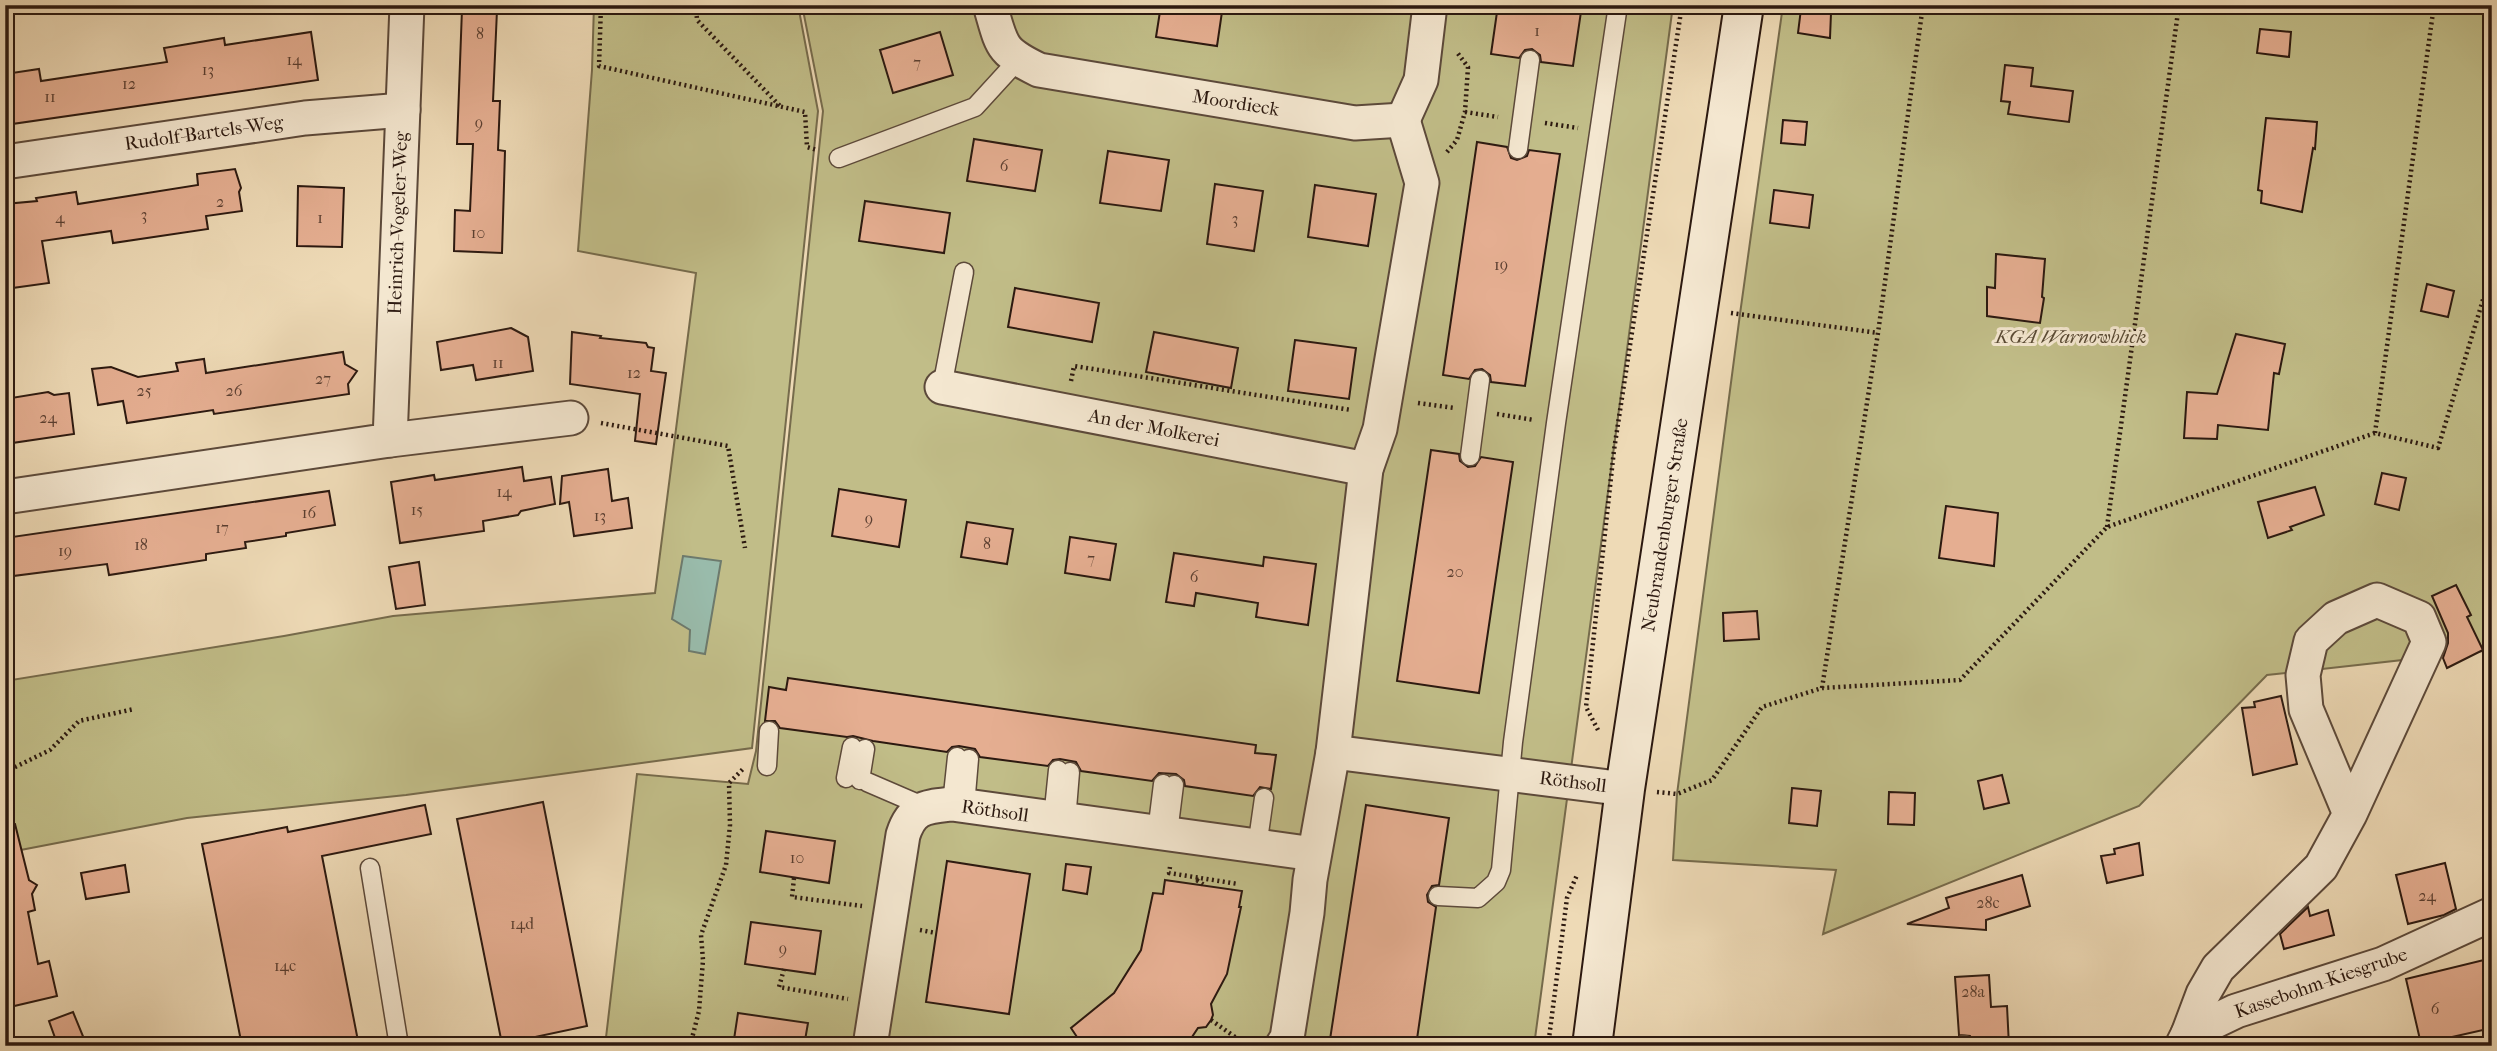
<svg xmlns="http://www.w3.org/2000/svg" width="2497" height="1051" viewBox="0 0 2497 1051" font-family="'IM FELL French Canon',serif">
<style>
.green{fill:#c1bd88;stroke:#766b4c;stroke-width:2}
.water{fill:#99bbab;stroke:#6d7a6d;stroke-width:2}
.building{fill:#e5ae91;stroke:#2c1910;stroke-width:2}
.lines{fill:none;stroke-linecap:round;stroke-linejoin:round}
.lane-casing{stroke:#5c493a;stroke-width:21}
.street-casing{stroke:#5c493a;stroke-width:37}
.secondary-casing{stroke:#2c1910;stroke-width:42}
.path{stroke:#2c1910;stroke-width:4.5;stroke-dasharray:2 3.5;stroke-linecap:butt}
.lane{stroke:#f4e7d0;stroke-width:18}
.street{stroke:#f4e7d0;stroke-width:33}
.secondary{stroke:#f4e7d0;stroke-width:38}
.labels{text-anchor:middle;dominant-baseline:central;stroke-width:6;stroke-linejoin:round;paint-order:stroke}
.number-label{font-size:16px;fill:#5a3e30}
.street-label{font-size:19px;fill:#2c1910;stroke:#f4e7d0}
.park-label{font-size:19px;font-style:italic;fill:#594a34;stroke:#f4e7d0}
</style>
<rect width="100%" height="100%" fill="#eedab6"/>
<filter id="stains"><feTurbulence type="fractalNoise" baseFrequency=".00286" numOctaves="4"/><feColorMatrix values="0 0 0 0 .2 0 0 0 0 .09 0 0 0 0 .02 0 0 0 .5 -.17"/></filter>
<radialGradient id="worn" r=".72"><stop offset=".6" stop-color="#630" stop-opacity="0"/><stop offset="1" stop-color="#630" stop-opacity=".3"/></radialGradient>
<g class="green">
<path d="M594 5H798L818 111 752 748 406 795 187 818 5 853V681L284 636 393 616 655 593 696 273 578 251 592 70Z"/>
<path d="M802 5H1673L1534 1046H605L637 774 748 784 756 751 823 111Z"/>
<path d="M1783 5H2492V650L2267 675 2139 806 1823 934 1836 870 1673 860 1677 794 1740 314Z"/>
</g>
<path class="water" d="M683 556 721 561 705 654 689 651 690 630 672 619Z"/>
<g class="building">
<path d="M1161 5H1223L1217 46 1156 37Z"/>
<path d="M1498 5H1582L1573 66 1541 62 1540 55 1532 49 1525 50 1519 58 1491 54Z"/>
<path d="M462 9 497 10 493 101H500L498 150 505 151 502 253 454 251 455 210 470 211 473 144H457Z"/>
<path d="M1801 9 1831 13 1830 38 1798 33Z"/>
<path d="M2260 29 2291 32 2289 57 2257 53Z"/>
<path d="M311 32 318 80 5 125V74L39 69 41 81 167 62 164 48 224 38 225 45Z"/>
<path d="M940 32 953 75 893 93 880 50Z"/>
<path d="M2005 65 2033 68 2031 86 2073 91 2069 122 2008 114 2010 102 2001 101Z"/>
<path d="M2266 118 2317 122 2315 149 2313 148 2302 212 2261 203 2262 191 2258 190Z"/>
<path d="M1783 120 1807 122 1805 145 1781 143Z"/>
<path d="M974 139 1042 150 1035 191 967 181Z"/>
<path d="M1477 142 1507 147 1511 158 1517 160 1527 156 1529 150 1560 154 1525 386 1491 382 1490 375 1482 369 1475 370 1469 379 1443 375Z"/>
<path d="M1108 151 1169 160 1161 211 1100 203Z"/>
<path d="M235 169 241 188 239 192 242 211 206 216 208 229 113 243 111 231 42 241 49 283 5 289V204L37 201 36 198 76 192 78 204 198 185 197 174Z"/>
<path d="M1215 184 1263 191 1254 251 1207 244Z"/>
<path d="M1315 185 1376 194 1368 246 1308 237Z"/>
<path d="M298 186 344 188 342 247 297 246Z"/>
<path d="M1774 190 1813 195 1809 228 1770 223Z"/>
<path d="M865 201 950 213 944 253 859 241Z"/>
<path d="M1996 254 2045 259 2042 297 2044 298 2040 323 1987 316V287L1995 288Z"/>
<path d="M2427 284 2454 291 2448 317 2421 311Z"/>
<path d="M1015 288 1099 303 1092 342 1008 327Z"/>
<path d="M511 328 528 337 533 371 476 380 473 365 441 370 437 342Z"/>
<path d="M572 332 601 336 600 338 646 343 648 347 654 348 651 371 666 373 656 444 635 441 640 394 570 384Z"/>
<path d="M1154 332 1238 348 1231 388 1146 372Z"/>
<path d="M2236 334 2285 344 2279 374 2274 373 2268 430 2218 425 2217 439 2184 438 2187 392 2217 394Z"/>
<path d="M1295 340 1356 348 1349 399 1288 391Z"/>
<path d="M343 352 345 364 357 371 348 384 349 394 214 414 213 410 127 423 123 401 98 405 92 369 111 367 138 377 178 371 176 363 204 359 206 373Z"/>
<path d="M48 392 54 395 69 393 74 434 12 443 5 399Z"/>
<path d="M1431 450 1459 454 1460 461 1468 467 1475 466 1481 457 1513 462 1479 693 1397 681Z"/>
<path d="M522 467 524 481 551 477 555 504 521 511 518 515 483 521 484 531 400 543 391 482 434 475 435 480Z"/>
<path d="M608 469 612 501 628 498 632 528 574 536 569 502 560 504 562 476Z"/>
<path d="M2382 473 2406 478 2399 510 2375 504Z"/>
<path d="M2315 487 2324 515 2290 527 2292 530 2268 538 2258 502Z"/>
<path d="M839 489 906 500 899 547 832 536Z"/>
<path d="M329 491 335 525 286 533V536L245 542 246 548 206 554V560L109 575 107 564 5 577V538Z"/>
<path d="M1946 506 1998 513 1994 566 1939 558Z"/>
<path d="M967 522 1013 529 1007 564 961 557Z"/>
<path d="M1070 537 1116 544 1110 580 1065 573Z"/>
<path d="M1174 553 1263 566 1264 557 1316 564 1308 625 1256 617 1258 603 1196 593 1194 606 1166 602Z"/>
<path d="M419 562 425 605 396 609 389 567Z"/>
<path d="M2456 585 2471 615 2467 617 2483 650 2447 668 2443 658 2448 643V633L2432 596Z"/>
<path d="M1757 611 1759 639 1724 641 1723 613Z"/>
<path d="M788 678 1256 745 1255 753 1276 755 1271 789 1260 787 1253 796 1185 786 1184 780 1176 774 1159 773 1152 781 1081 771 1076 762 1060 759 1053 760 1048 766 980 757 975 749 959 746 952 747 947 752 873 741 853 736 847 737 780 728 775 721H765L769 687 786 690Z"/>
<path d="M2281 696 2297 764 2253 775 2242 708 2255 707 2254 702Z"/>
<path d="M2002 775 2009 803 1984 809 1978 781Z"/>
<path d="M1792 788 1821 791 1817 826 1789 823Z"/>
<path d="M1889 792 1915 793 1914 825 1888 824Z"/>
<path d="M543 802 587 1026 502 1044 457 819Z"/>
<path d="M425 805 431 834 322 856 359 1046H242L202 844 287 827 288 832Z"/>
<path d="M1366 805 1449 818 1439 885 1432 886 1427 895 1428 902 1436 907 1416 1046H1329Z"/>
<path d="M15 824 29 880 37 885 32 894 35 910 28 912 38 964 49 961 57 996 10 1007 5 986V825Z"/>
<path d="M766 831 835 841 829 883 760 872Z"/>
<path d="M2139 843 2143 875 2107 883 2101 856 2115 854 2114 849Z"/>
<path d="M947 861 1030 874 1009 1014 926 1002Z"/>
<path d="M2445 863 2456 909 2444 915 2408 924 2396 875Z"/>
<path d="M1066 864 1091 867 1087 894 1063 890Z"/>
<path d="M125 865 129 892 86 899 81 873Z"/>
<path d="M2022 875 2030 906 1986 920V930L1907 924 1949 908 1946 898Z"/>
<path d="M1165 880 1242 891 1239 907H1241L1227 974 1211 1004 1213 1015 1211 1020 1206 1027 1198 1028 1186 1046H1083L1071 1028 1114 993 1141 950 1153 893 1163 894Z"/>
<path d="M2308 907 2310 916 2328 910 2334 935 2284 949 2280 934Z"/>
<path d="M751 922 821 931 815 974 745 964Z"/>
<path d="M2492 958V1028L2421 1044 2406 979Z"/>
<path d="M1989 975 1991 1007 2007 1006 2009 1046H1975L1970 1036 1959 1035 1955 977Z"/>
<path d="M73 1012 87 1046H58L49 1021Z"/>
<path d="M738 1013 808 1023 804 1046H733Z"/>
</g>
<g class="lines">
<defs>
<g id="lane">
<path d="M1518 149 1530 60"/>
<path d="M839 158 975 107 1018 60"/>
<path d="M942 387 964 272"/>
<path d="M1470 456 1480 380"/>
<path d="M767 766 769 731"/>
<path d="M846 778 852 747"/>
<path d="M860 780 865 749"/>
<path d="M867 782 925 807"/>
<path d="M952 804 957 757"/>
<path d="M965 806 969 759"/>
<path d="M1053 819 1058 770"/>
<path d="M1066 821 1070 772"/>
<path d="M1157 832 1163 784"/>
<path d="M1168 833 1174 785"/>
<path d="M1257 847 1264 798"/>
<path d="M370 868 399 1046"/>
<path d="M1438 896 1478 898 1496 882 1501 870 1513 742 1556 423 1618 5"/>
<path d="M1964 1045V1046"/>
</g>
<g id="street">
<path d="M990 5C1002 45 999 51 1039 70L1355 123 1403 120"/>
<path d="M1403 120 1421 80 1430 5"/>
<path d="M5 162 305 118 403 110"/>
<path d="M942 387 1366 469"/>
<path d="M390 440 571 418"/>
<path d="M5 497 390 440 407 5"/>
<path d="M1333 752 1625 789"/>
<path d="M2188 1034 2203 994 2218 968 2321 867 2350 814 2306 709 2303 675 2311 641 2336 618 2377 600 2419 618 2429 642 2350 814"/>
<path d="M2183 1044 2188 1034 2236 1011 2383 964 2492 914"/>
<path d="M870 1046 903 835C912 807 925 807 952 804L1314 854"/>
<path d="M1282 1046 1287 1038 1307 913 1310 880 1333 752 1366 469 1380 429 1422 183 1403 120"/>
</g>
<path id="secondary" d="M1592 1046 1625 789 1744 5"/>
</defs>
<use href="#lane" class="lane-casing"/>
<use href="#street" class="street-casing"/>
<use href="#secondary" class="secondary-casing"/>
<g class="path">
<path d="M601 5 599 66 805 112 807 147 817 150"/>
<path d="M696 5 697 20 780 106"/>
<path d="M1465 112 1498 117"/>
<path d="M1545 123 1578 128"/>
<path d="M1447 152 1457 140 1465 112 1468 67 1456 51"/>
<path d="M1731 313 1878 333"/>
<path d="M1071 381 1074 366 1351 410"/>
<path d="M1418 403 1454 408"/>
<path d="M1497 414 1534 420"/>
<path d="M601 423 728 446 745 548"/>
<path d="M2375 433 2434 5"/>
<path d="M2107 527 2179 5"/>
<path d="M1822 688 1878 333 1923 5"/>
<path d="M1598 730 1586 707 1614 450 1682 5"/>
<path d="M5 772 50 750 79 721 134 709"/>
<path d="M1657 792 1677 794 1712 780 1762 707 1822 688 1960 680 2107 527 2375 433 2438 448 2492 270"/>
<path d="M1170 867 1169 873 1238 884"/>
<path d="M794 878 792 897 862 906"/>
<path d="M1198 880 1195 879 1204 885"/>
<path d="M920 930 936 933"/>
<path d="M784 969 779 987 848 999"/>
<path d="M1211 1020 1245 1044"/>
<path d="M690 1046 699 1011 703 960 701 935 726 865 730 825 729 783 743 769"/>
<path d="M1243 1046 1251 1038"/>
<path d="M1548 1046 1567 898 1577 875"/>
</g>
<use href="#lane" class="lane"/>
<use href="#street" class="street"/>
<use href="#secondary" class="secondary"/>
</g>
<g class="labels">
<g class="number-label">
<text x="1537" y="30">1</text>
<text x="480" y="33">8</text>
<text x="294" y="59">14</text>
<text x="917" y="62">7</text>
<text x="208" y="69">13</text>
<text x="129" y="83">12</text>
<text x="50" y="96">11</text>
<text x="479" y="122">9</text>
<text x="1004" y="165">6</text>
<text x="220" y="201">2</text>
<text x="144" y="214">3</text>
<text x="60" y="217">4</text>
<text x="320" y="217">1</text>
<text x="1235" y="218">3</text>
<text x="478" y="232">10</text>
<text x="1501" y="264">19</text>
<text x="498" y="362">11</text>
<text x="634" y="372">12</text>
<text x="323" y="378">27</text>
<text x="144" y="390">25</text>
<text x="234" y="390">26</text>
<text x="48" y="417">24</text>
<text x="504" y="491">14</text>
<text x="417" y="509">15</text>
<text x="309" y="512">16</text>
<text x="600" y="515">13</text>
<text x="869" y="518">9</text>
<text x="222" y="527">17</text>
<text x="987" y="543">8</text>
<text x="141" y="544">18</text>
<text x="65" y="550">19</text>
<text x="1091" y="558">7</text>
<text x="1455" y="571">20</text>
<text x="1194" y="576">6</text>
<text x="797" y="857">10</text>
<text x="2427" y="895">24</text>
<text x="1988" y="902">28c</text>
<text x="522" y="923">14d</text>
<text x="783" y="948">9</text>
<text x="285" y="965">14c</text>
<text x="1973" y="991">28a</text>
<text x="2435" y="1008">6</text>
</g>
<g class="street-label">
<text transform="translate(1236 103) rotate(9)">Moordieck</text>
<text transform="translate(204 133) rotate(-8)">Rudolf-Bartels-Weg</text>
<text transform="translate(398 223) rotate(-88)">Heinrich-Vogeler-Weg</text>
<text transform="translate(1154 428) rotate(11)">An der Molkerei</text>
<text transform="translate(1665 525) rotate(-81)">Neubrandenburger Straße</text>
<text transform="translate(1573 782) rotate(7)">Röthsoll</text>
<text transform="translate(995 811) rotate(8)">Röthsoll</text>
<text transform="translate(2321 983) rotate(-19)">Kassebohm-Kiesgrube</text>
</g>
<g class="park-label">
<text x="2071" y="337">KGA Warnowblick</text>
</g>
</g>
<rect width="2497" height="1051" fill="none" stroke="#eedab6" stroke-width="28"/>
<rect x="7" y="7" width="2483" height="1037" fill="none" stroke="#2c1910" stroke-width="3.5"/>
<rect x="14" y="14" width="2469" height="1023" fill="none" stroke="#2c1910" stroke-width="2"/>
<rect width="100%" height="100%" filter="url(#stains)"/>
<rect width="100%" height="100%" fill="url(#worn)"/>
</svg>
